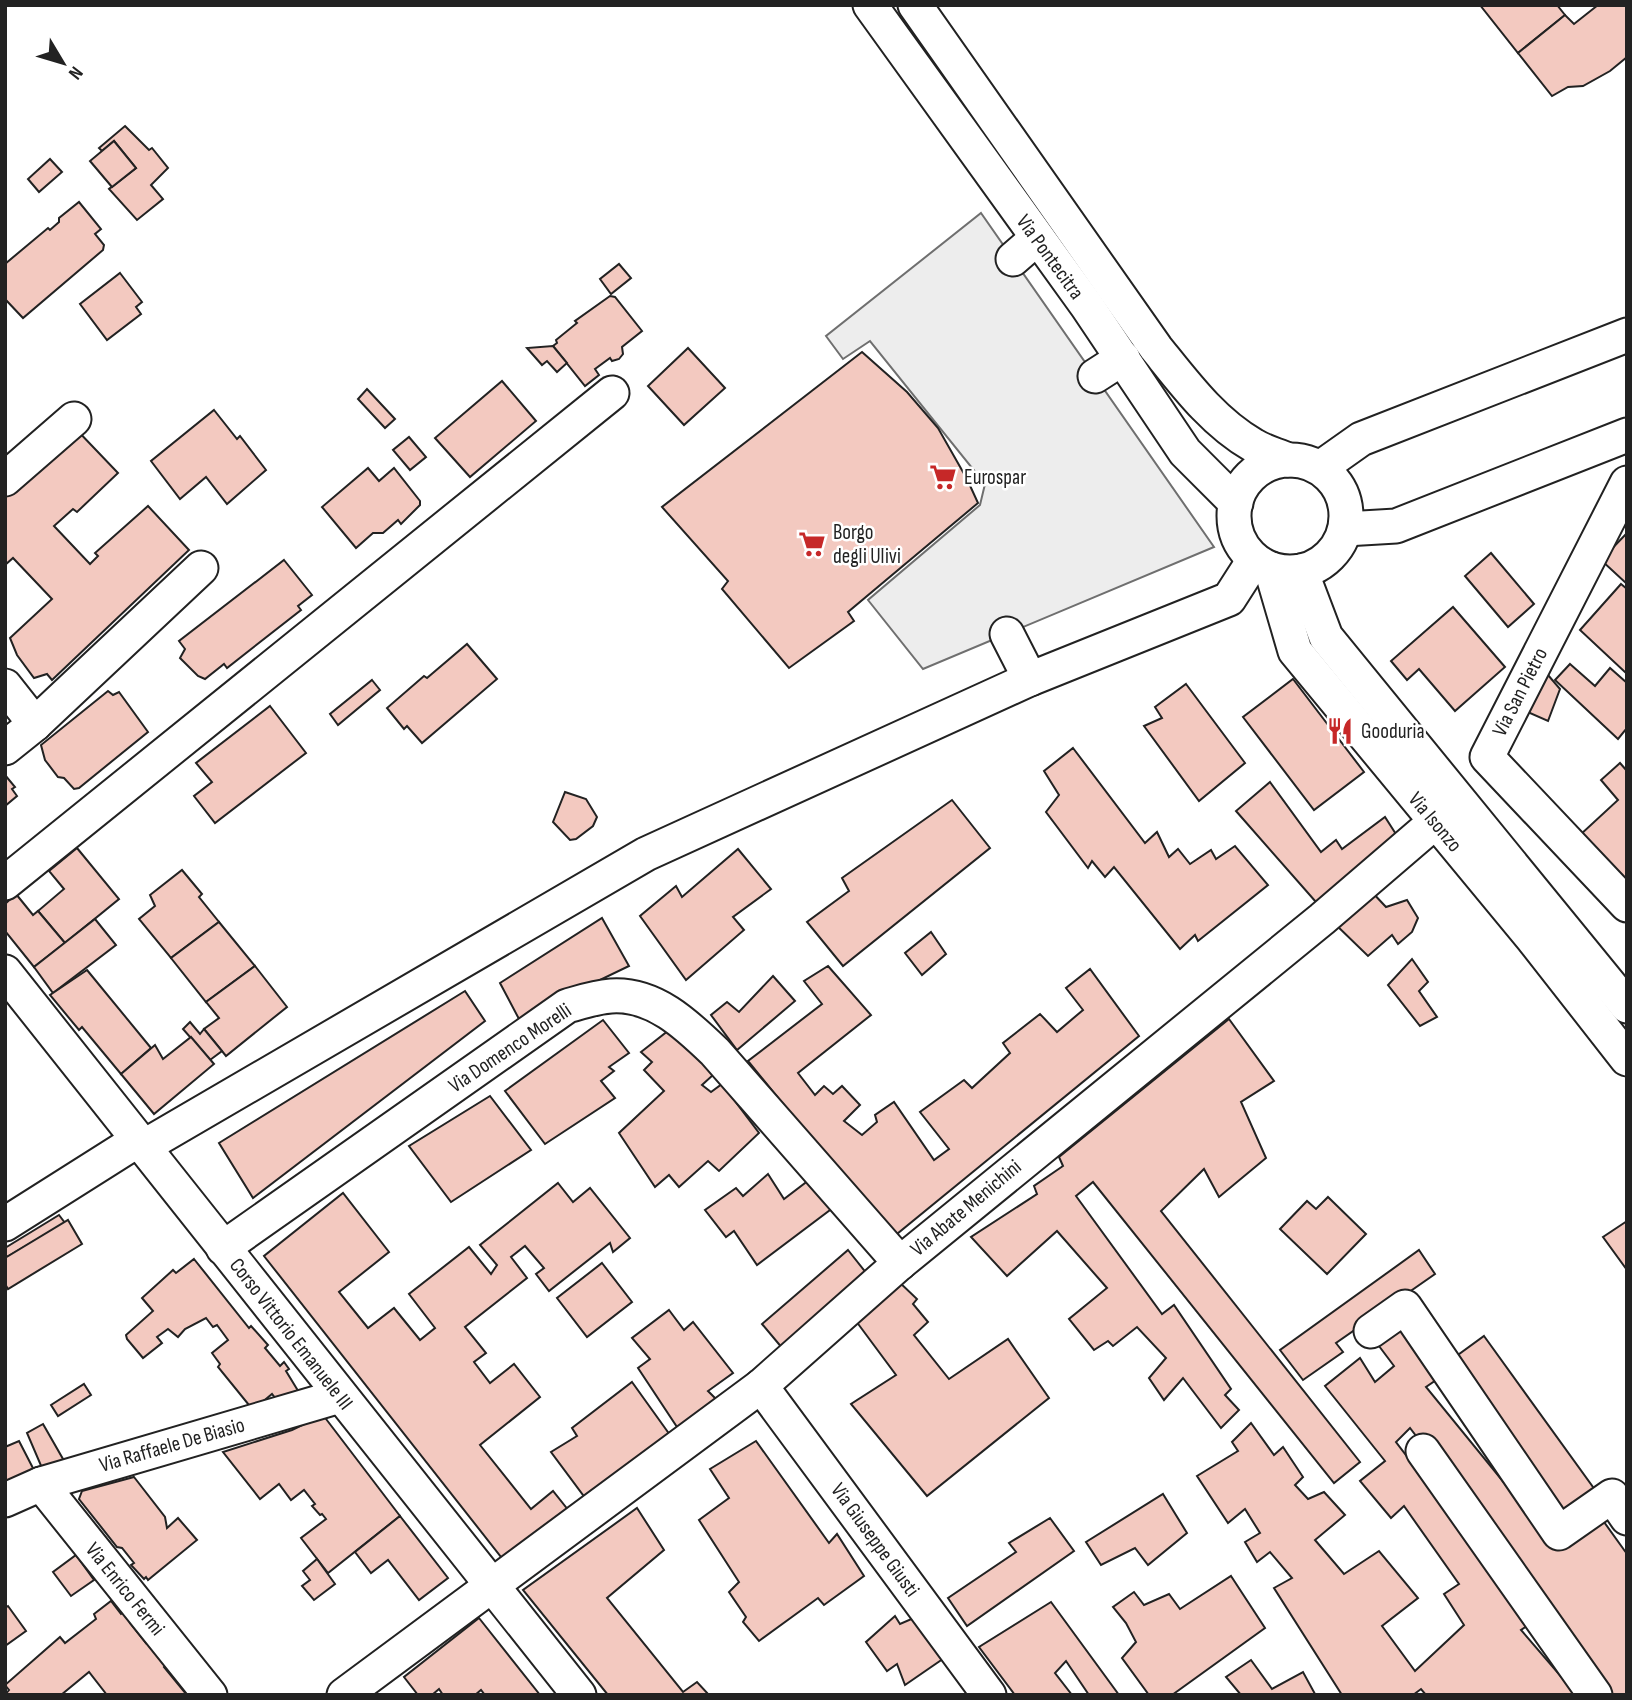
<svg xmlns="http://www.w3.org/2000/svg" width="1632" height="1700" viewBox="0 0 1632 1700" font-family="'Sofia Sans Condensed',sans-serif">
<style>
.parking{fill:#ededed;stroke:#6f6f6f;stroke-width:2}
.building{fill:#f3c9c0;stroke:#222;stroke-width:2}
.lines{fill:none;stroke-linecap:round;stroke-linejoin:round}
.minor-casing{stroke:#222;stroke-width:37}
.minor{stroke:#fff;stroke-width:33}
.labels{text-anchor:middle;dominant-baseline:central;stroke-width:5;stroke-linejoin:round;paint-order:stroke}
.street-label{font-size:21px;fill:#222;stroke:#fff}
.poi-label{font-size:21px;fill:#222;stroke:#fff;text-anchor:start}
</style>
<rect width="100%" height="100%" fill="#fff"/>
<path class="parking" d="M981 213 1214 547 923 669 868 600 980 505 985 484 870 341 843 359 826 336Z"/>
<g class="building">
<path d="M1480 5H1557L1565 15 1518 53Z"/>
<path d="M1598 5H1627V57L1610 71 1583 86 1568 87 1552 96 1518 53 1565 15 1574 24Z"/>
<path d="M125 126 149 150 152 148 168 168 151 185 163 199 137 220 109 189 136 168 114 141 102 151 99 148Z"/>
<path d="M114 141 136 168 112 187 90 161Z"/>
<path d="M50 159 62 172 39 192 28 179Z"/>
<path d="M79 202 101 229 95 234 104 245 103 250 23 318 5 299V264L48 228 50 230 59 222V218Z"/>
<path d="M619 264 631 278 611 294 600 279Z"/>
<path d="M120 273 142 302 136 307 141 314 107 340 80 304Z"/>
<path d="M610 296 615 297 642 331 622 347 623 354 619 359 612 361 610 358 595 369 599 375 585 386 553 346 557 343 556 340 577 323 575 321Z"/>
<path d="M553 346 567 363 557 372 547 361 542 365 527 348Z"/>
<path d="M688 348 725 388 684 425 648 386Z"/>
<path d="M862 352 907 392 938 428 967 479 978 503 848 612 854 621 789 668 722 589 728 581 662 507Z"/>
<path d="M502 381 536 421 470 477 435 438Z"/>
<path d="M367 389 395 419 385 428 358 399Z"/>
<path d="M214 410 237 439 240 436 266 470 227 504 206 477 180 499 151 461Z"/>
<path d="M74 427 118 473 77 512 73 509 54 526 90 564 98 556 95 553 148 506 189 550 52 680 47 674 34 678 17 655 10 638 52 599 13 558 5 565V492Z"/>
<path d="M409 437 426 457 410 470 393 450Z"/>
<path d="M368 468 379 481 394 468 420 501V505L401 524 398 520 383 533H373L356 548 322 507Z"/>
<path d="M1627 533V584L1601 560Z"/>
<path d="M1491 553 1534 604 1508 627 1465 576Z"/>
<path d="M284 560 312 595 298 606 301 610 227 668 224 664 205 679 198 676 180 658 185 649 179 641Z"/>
<path d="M1621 584 1627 589 1626 673 1580 630Z"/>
<path d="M1453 607 1505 667 1455 711 1419 669 1407 680 1391 661Z"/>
<path d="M467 644 497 679 422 743 407 726 404 729 387 708 424 676 427 678Z"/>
<path d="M1570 664 1595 686 1610 668 1627 683V728L1618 739 1555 680Z"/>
<path d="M1542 668 1560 689 1548 721 1523 710Z"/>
<path d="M1293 679 1364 772 1314 810 1243 717Z"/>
<path d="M372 680 380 690 338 725 330 714Z"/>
<path d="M1186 684 1245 763 1199 801 1144 726 1162 718 1155 707Z"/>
<path d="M108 691 113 695 119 692 148 732 79 788 74 789 64 778 58 777 45 760 41 745Z"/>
<path d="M270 706 306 753 215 823 194 796 212 782 196 763Z"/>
<path d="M1073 748 1145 843 1157 832 1169 857 1178 849 1190 864 1211 850 1216 859 1235 846 1268 885 1198 941 1195 935 1180 949 1114 867 1105 877 1092 861 1088 868 1046 812 1059 795 1044 771Z"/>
<path d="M1620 763 1627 771V879L1624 882 1580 835 1618 800 1601 780Z"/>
<path d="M5 775 15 787 12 789 17 796 5 806Z"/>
<path d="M1270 782 1321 852 1336 840 1342 849 1385 817 1401 842 1323 910 1236 811Z"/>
<path d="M565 792 586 799 597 817 593 826 576 839 570 840 553 822Z"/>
<path d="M952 800 990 848 843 966 807 922 849 891 842 878Z"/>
<path d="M77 848 119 899 65 943 38 911 64 889 49 871Z"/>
<path d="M738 849 771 889 733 917 744 930 686 980 640 916 676 886 682 897Z"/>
<path d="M182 870 202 894 199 897 219 922 171 958 139 919 155 906 150 895Z"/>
<path d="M1370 890 1386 907 1407 900 1418 918 1412 932 1398 944 1392 935 1368 956 1331 920Z"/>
<path d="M16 894 33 915 38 911 65 943 34 967 5 931V904Z"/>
<path d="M602 918 629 966 519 1019 500 983Z"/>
<path d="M95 919 116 945 53 993 34 967Z"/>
<path d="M219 922 255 966 206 1002 171 958Z"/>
<path d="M931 932 946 954 922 975 905 953Z"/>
<path d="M1412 959 1428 982 1419 991 1437 1017 1420 1026 1388 985Z"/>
<path d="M255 966 287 1007 226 1056 204 1029 219 1018 206 1002Z"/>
<path d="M828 966 871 1015 798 1073 815 1095 824 1086 833 1094 842 1086 860 1105 844 1121 862 1135 877 1122 875 1115 894 1102 934 1160 949 1149 920 1112 964 1080 972 1088 1010 1053 1003 1043 1040 1014 1057 1032 1083 1010 1066 988 1090 969 1139 1036 892 1238 748 1061 822 1004 804 981Z"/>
<path d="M87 970 151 1048 121 1074 82 1027 79 1030 50 995Z"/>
<path d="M773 976 795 1001 737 1050 711 1015 727 1002 739 1012Z"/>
<path d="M465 991 485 1021 253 1198 219 1143Z"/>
<path d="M1229 1019 1274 1081 1241 1102 1266 1158 1219 1197 1204 1169 1161 1211 1360 1462 1334 1483 1093 1182 1076 1196 1162 1314 1174 1305 1231 1389 1225 1395 1239 1410 1221 1428 1183 1378 1164 1400 1149 1378 1166 1358 1137 1327 1113 1346 1108 1341 1094 1350 1069 1319 1107 1288 1057 1231 1007 1276 971 1237 1037 1194 1034 1186 1063 1166 1059 1157Z"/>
<path d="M603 1020 629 1053 609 1067 614 1071 601 1081 615 1098 545 1144 505 1091Z"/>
<path d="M190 1022 200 1034 204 1029 222 1051 210 1060 183 1029Z"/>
<path d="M673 1027 713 1075 702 1085 711 1092 722 1084 759 1133 719 1171 708 1161 679 1187 669 1175 655 1187 619 1133 664 1091 644 1070 652 1062 641 1052Z"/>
<path d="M191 1037 214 1064 154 1114 121 1074 155 1045 163 1059Z"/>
<path d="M490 1096 531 1150 451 1202 409 1146Z"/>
<path d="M768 1174 784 1199 813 1177 834 1207 757 1265 734 1231 726 1237 705 1210 736 1188 743 1196Z"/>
<path d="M558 1183 573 1202 590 1188 630 1238 613 1252 610 1243 549 1291 536 1274 544 1268 525 1246 511 1257 527 1278 465 1327 486 1353 474 1362 490 1383 514 1364 540 1397 480 1445 531 1509 553 1491 569 1511 505 1562 264 1256 343 1193 389 1252 339 1292 368 1328 394 1308 420 1340 435 1328 409 1294 469 1247 491 1274 497 1265 480 1245Z"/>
<path d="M1328 1197 1366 1234 1327 1274 1280 1229 1307 1201 1316 1209Z"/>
<path d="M59 1215 65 1223 5 1258V1248Z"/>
<path d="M68 1220 82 1244 8 1289 5 1284V1258Z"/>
<path d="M1627 1221V1270L1603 1237Z"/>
<path d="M848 1250 871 1279 783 1349 762 1324Z"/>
<path d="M1419 1250 1435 1274 1336 1343 1343 1352 1303 1380 1280 1350Z"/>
<path d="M194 1259 249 1328 251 1326 268 1345 265 1348 280 1366 284 1362 289 1369 286 1371 300 1394 283 1408 272 1394 253 1410 218 1367 220 1364 212 1353 228 1340 217 1325 213 1327 206 1318 185 1329 178 1337 168 1329 157 1337 162 1343 143 1358 127 1339 126 1335 153 1311 142 1298 173 1270 176 1273Z"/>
<path d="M602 1263 632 1302 587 1337 557 1298Z"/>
<path d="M896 1279 917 1299 913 1304 928 1322 914 1335 949 1379 1008 1339 1049 1398 927 1496 851 1404 896 1375 853 1317Z"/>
<path d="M669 1310 684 1330 693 1322 733 1373 708 1391 716 1399 679 1430 638 1368 650 1359 632 1338Z"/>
<path d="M1402 1317 1442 1376 1426 1387 1554 1544 1599 1515 1627 1554V1695H1613L1410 1428 1396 1442 1533 1622 1521 1630 1577 1695H1426L1421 1689 1413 1695H1342L1274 1588 1292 1578 1270 1552 1257 1562 1245 1542 1260 1533 1245 1509 1228 1523 1197 1476 1238 1451 1232 1442 1251 1423 1274 1455 1283 1447 1303 1477 1295 1485 1308 1499 1324 1492 1345 1515 1315 1540 1344 1574 1379 1551 1418 1598 1382 1626 1415 1671 1464 1625 1444 1594 1459 1584 1404 1506 1391 1518 1360 1481 1385 1461 1325 1386 1360 1358 1375 1382 1394 1366 1373 1338Z"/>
<path d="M1484 1336 1598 1494 1562 1517 1451 1360Z"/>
<path d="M632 1382 670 1435 586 1499 551 1452 577 1436 572 1428Z"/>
<path d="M84 1384 91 1395 58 1416 51 1405Z"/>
<path d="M323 1415 400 1516 328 1573 301 1538 326 1519 322 1514 320 1515 312 1506 315 1504 304 1490 291 1500 279 1484 260 1499 223 1452 292 1430Z"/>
<path d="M43 1424 67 1466 42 1468 27 1433Z"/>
<path d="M19 1441 36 1474 5 1484V1447Z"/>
<path d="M756 1441 829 1543 837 1534 864 1576 824 1605 818 1598 759 1641 743 1622 746 1617 729 1592 739 1582 699 1520 729 1498 710 1469Z"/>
<path d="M134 1477 165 1517 167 1528 178 1518 197 1540 148 1580 146 1577 144 1579 131 1565 134 1563 122 1548 117 1547 79 1499 82 1491Z"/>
<path d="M1163 1494 1187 1533 1148 1565 1135 1548 1101 1565 1086 1542Z"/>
<path d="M637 1508 664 1550 607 1598 683 1692 697 1682 709 1695H608L523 1590Z"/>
<path d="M400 1516 448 1578 419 1600 388 1560 371 1573 355 1552Z"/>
<path d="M1050 1518 1074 1551 967 1626 948 1598 1016 1552 1009 1543Z"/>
<path d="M76 1555 94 1580 71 1596 53 1572Z"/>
<path d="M317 1559 335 1584 314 1600 302 1586 310 1580 303 1571Z"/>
<path d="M1231 1576 1265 1628 1172 1695H1149L1122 1658 1136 1642 1126 1623 1113 1607 1134 1592 1144 1605 1169 1594 1180 1609Z"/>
<path d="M111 1601 121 1614 126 1611 133 1621 130 1623 146 1643 150 1640 168 1663 164 1667 187 1695H107L89 1672 61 1695H5L9 1690 5 1685 60 1637 65 1643 96 1619 94 1614Z"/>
<path d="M1051 1602 1119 1695H1089L1066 1661 1055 1673 1072 1695H1015L979 1647Z"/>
<path d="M8 1606 26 1631 5 1646V1608Z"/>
<path d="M923 1614 950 1654 905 1685 897 1664 887 1671 866 1642 895 1616 900 1624Z"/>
<path d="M479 1618 540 1695H485L481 1690 475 1695H443L439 1689 432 1695H418L404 1677Z"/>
<path d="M1251 1660 1272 1689 1303 1672 1315 1694 1241 1695 1226 1677Z"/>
</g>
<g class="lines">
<defs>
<g id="minor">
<path d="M870 5 1087 306 1185 452 1236 503"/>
<path d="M915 5 1156 348C1185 384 1213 422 1253 445 1264 452 1277 455 1288 460"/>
<path d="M1013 259 1036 239"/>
<path d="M1095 376 1123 358"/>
<circle cx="1290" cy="516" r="56"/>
<path d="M1320 468 1361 439 1627 335"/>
<path d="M5 479 74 419"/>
<path d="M1627 483 1487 757 1627 905"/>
<path d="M1345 529 1396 526 1627 435"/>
<path d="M1271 569 1295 651 1533 939 1627 1059"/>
<path d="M1301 571 1326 637 1627 1006"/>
<path d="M1007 634 1030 679"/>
<path d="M5 686 35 724"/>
<path d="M5 748 35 724 201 568"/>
<path d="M5 883 612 393"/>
<path d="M5 972 579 1695"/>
<path d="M143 1147 646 854 1030 679 1229 599 1254 560"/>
<path d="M5 1224 138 1140"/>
<path d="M223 1248 567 1006C581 1002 596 997 611 996 654 993 687 1025 715 1052L900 1263"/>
<path d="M1371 1331 1405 1307 1559 1533 1612 1496 1627 1518"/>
<path d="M761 1386 989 1695"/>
<path d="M1423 1451 1595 1695"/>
<path d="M41 1484 210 1695"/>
<path d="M5 1500 41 1484 340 1396"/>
<path d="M344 1695 761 1386 900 1263 1322 919 1435 822"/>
</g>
</defs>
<use href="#minor" class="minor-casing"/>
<use href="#minor" class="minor"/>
</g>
<defs>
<symbol id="supermarket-bare" viewBox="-9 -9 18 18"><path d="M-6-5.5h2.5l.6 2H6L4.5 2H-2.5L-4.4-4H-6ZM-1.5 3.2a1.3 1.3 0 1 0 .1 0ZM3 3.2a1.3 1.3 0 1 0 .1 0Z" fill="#c62828" stroke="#fff" stroke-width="2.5" paint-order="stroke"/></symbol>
<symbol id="restaurant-bare" viewBox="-9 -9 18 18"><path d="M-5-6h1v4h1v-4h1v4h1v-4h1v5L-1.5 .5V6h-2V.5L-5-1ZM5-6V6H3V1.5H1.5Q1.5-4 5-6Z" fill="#c62828" stroke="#fff" stroke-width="2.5" paint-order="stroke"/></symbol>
</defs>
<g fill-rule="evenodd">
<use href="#supermarket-bare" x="924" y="458" width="38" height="38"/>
<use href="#supermarket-bare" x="793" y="525" width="38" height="38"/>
<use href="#restaurant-bare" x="1321" y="712" width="38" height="38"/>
</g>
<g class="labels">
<g class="street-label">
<text transform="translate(1050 257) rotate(54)">Via Pontecitra</text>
<text transform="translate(1520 692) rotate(-63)">Via San Pietro</text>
<text transform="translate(1435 822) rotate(50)">Via Isonzo</text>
<text transform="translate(510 1048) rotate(-34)">Via Domenco Morelli</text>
<text transform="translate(966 1208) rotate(-40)">Via Abate Menichini</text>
<text transform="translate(291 1334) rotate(52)">Corso Vittorio Emanuele III</text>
<text transform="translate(172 1445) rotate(-16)">Via Raffaele De Biasio</text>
<text transform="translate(875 1540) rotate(54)">Via Giuseppe Giusti</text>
<text transform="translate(125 1589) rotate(51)">Via Enrico Fermi</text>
</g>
<g class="poi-label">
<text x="964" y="477">Eurospar</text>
<text x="833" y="532">Borgo<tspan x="833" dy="24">degli Ulivi</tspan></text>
<text x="1361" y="731">Gooduria</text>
</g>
</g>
<rect width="1632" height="1700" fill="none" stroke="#222222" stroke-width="14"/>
<g transform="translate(63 63) rotate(128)" stroke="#ffffff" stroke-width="5" paint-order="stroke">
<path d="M0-5L12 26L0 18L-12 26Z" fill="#222222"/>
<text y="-10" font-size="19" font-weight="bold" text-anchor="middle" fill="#222222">N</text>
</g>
</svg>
